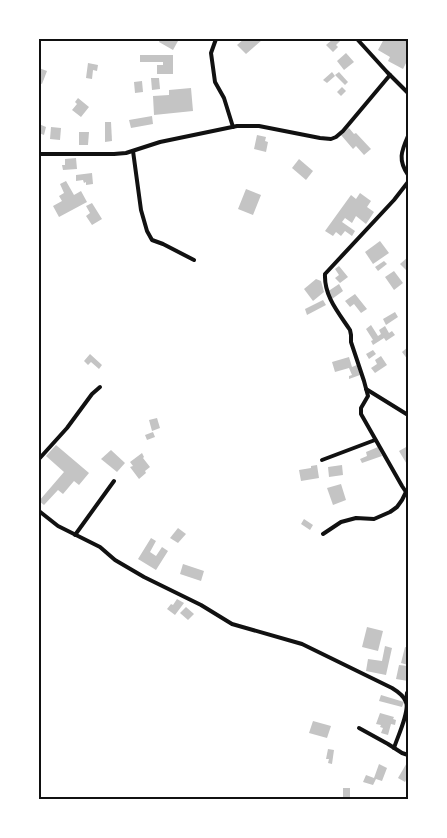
<svg xmlns="http://www.w3.org/2000/svg" width="447" height="838" viewBox="0 0 447 838" font-family="Ubuntu,sans-serif">
<style>
.building{fill:#c4c4c4}
.lines{fill:none;stroke-linecap:round;stroke-linejoin:round}
.minor{stroke:#111;stroke-width:4}
.neatline{fill:none;stroke:#111;stroke-width:2}
</style>
<rect width="100%" height="100%" fill="#fff"/>
<g class="building">
<path d="M160 39H173L178 41 173 50 159 42Z"/>
<path d="M244 39H261L262 40 246 54 237 45Z"/>
<path d="M333 39H342L336 45 338 47 333 52 326 45Z"/>
<path d="M384 39H402L408 42V59L403 69 388 61 390 57 378 50Z"/>
<path d="M346 53 354 62 344 70 337 61Z"/>
<path d="M140 55H173V74H157V65H163V62H140Z"/>
<path d="M88 63 98 65 97 71 93 70 92 79 86 78Z"/>
<path d="M39 68 47 71 42 84 39 83Z"/>
<path d="M332 72 335 76 327 83 323 80Z"/>
<path d="M339 72 348 82 345 85 335 75Z"/>
<path d="M151 78H159L160 89 152 90Z"/>
<path d="M142 81 143 92 135 93 134 82Z"/>
<path d="M342 87 346 91 341 96 337 92Z"/>
<path d="M191 88 193 111 154 115 153 96 169 95V90Z"/>
<path d="M78 98 89 107 81 117 72 110 77 104 75 102Z"/>
<path d="M152 116 153 124 131 128 129 120Z"/>
<path d="M105 122H111L112 141 105 142Z"/>
<path d="M39 124 46 127 44 135 39 133Z"/>
<path d="M51 127 61 128 60 140 50 139Z"/>
<path d="M349 128 354 134 356 133 371 149 364 155 356 146 353 149 341 135Z"/>
<path d="M79 132H89L88 145H79Z"/>
<path d="M257 135 266 137 265 141 268 142 266 152 254 149Z"/>
<path d="M76 158 77 169 63 170 62 165H65V159Z"/>
<path d="M299 159 313 171 306 180 292 168Z"/>
<path d="M92 173 93 184 86 185V182L84 183 83 180 76 181V175Z"/>
<path d="M66 181 74 195 81 191 87 202 59 217 53 206 62 201 59 196 64 193 60 184Z"/>
<path d="M246 189 261 195 253 215 238 209Z"/>
<path d="M360 193 371 201 367 207 374 212 366 224 356 216 352 223 345 218 342 222 355 231 352 236 345 231 341 236 336 232 333 236 325 231 351 195 356 199Z"/>
<path d="M92 203 102 219 92 225 86 216 90 213 86 206Z"/>
<path d="M380 241 389 253 373 264 365 252Z"/>
<path d="M408 257V268L406 270 400 264Z"/>
<path d="M384 261 387 264 378 271 375 267Z"/>
<path d="M339 266 348 277 340 283 335 278 339 275 335 269Z"/>
<path d="M394 271 403 283 394 290 385 277Z"/>
<path d="M316 279 321 281 324 292 313 301 304 289Z"/>
<path d="M339 284 343 291 332 299 327 292Z"/>
<path d="M355 294 367 309 361 313 354 304 350 307 345 301Z"/>
<path d="M323 300 326 305 307 315 305 309Z"/>
<path d="M395 312 398 317 386 325 383 319Z"/>
<path d="M371 325 378 336 381 334 379 330 385 326 389 333 392 331 395 335 386 341 384 338 373 345 371 341 373 340 366 329Z"/>
<path d="M408 347V360L402 352Z"/>
<path d="M373 350 376 354 369 359 366 354Z"/>
<path d="M90 354 102 365 99 369 91 362 88 365 84 361Z"/>
<path d="M381 356 387 365 375 373 371 368 377 364 375 360Z"/>
<path d="M349 357 352 367 357 365 360 375 349 379V376L352 375 349 368 335 372 332 362Z"/>
<path d="M157 418 160 428 152 431 149 420Z"/>
<path d="M153 432 155 437 147 440 145 435Z"/>
<path d="M56 445 89 473 79 485 74 481 63 494 58 490 44 505 39 501 64 472 46 456Z"/>
<path d="M408 446V466L399 451Z"/>
<path d="M378 447 382 456 362 463 360 459 367 456 366 452Z"/>
<path d="M111 450 125 463 117 472 101 459Z"/>
<path d="M142 453 144 457 143 458 150 467 145 471 146 473 139 479 130 467 133 466 130 462Z"/>
<path d="M317 465 319 478 301 481 299 470 311 468V466Z"/>
<path d="M342 465 343 475 329 477 328 467Z"/>
<path d="M341 484 346 500 333 505 327 488Z"/>
<path d="M304 519 313 525 310 530 301 524Z"/>
<path d="M178 528 186 534 178 543 170 538Z"/>
<path d="M151 538 156 541 150 552 156 556 162 547 168 551 156 570 138 559Z"/>
<path d="M183 564 204 571 201 581 180 574Z"/>
<path d="M177 599 184 603 175 615 167 609 171 604 173 605Z"/>
<path d="M186 607 194 614 188 620 180 613Z"/>
<path d="M367 627 383 631 378 651 362 647Z"/>
<path d="M385 646 392 648 386 675 366 671 368 659 382 661Z"/>
<path d="M405 647 408 648V665L401 663Z"/>
<path d="M399 665 408 666V681L396 679Z"/>
<path d="M381 695 404 702 402 707 379 701Z"/>
<path d="M380 713 394 717 393 719 396 720 395 725 391 724 388 735 381 733 383 728 380 727 381 725 376 724Z"/>
<path d="M313 721 331 726 327 738 309 733Z"/>
<path d="M328 749 334 750 332 764 328 763 329 759H326Z"/>
<path d="M408 761V776L405 782 398 778Z"/>
<path d="M379 764 387 768 382 781 376 779 373 785 363 782 366 775 374 778Z"/>
<path d="M343 788H350V799H334V797H343Z"/>
</g>
<g class="lines">
<g class="minor">
<path d="M216 39 211 53 215 82 224 98 233 127"/>
<path d="M357 39 387 72 408 93"/>
<path d="M406 39 408 40"/>
<path d="M408 136C401 152 398 160 408 175"/>
<path d="M133 151 141 210 147 231 152 240 163 244 194 260"/>
<path d="M39 154H114L126 153 160 142 237 126H259L320 138 331 139 336 137 343 131 390 75"/>
<path d="M408 182 394 200 325 274C324 296 338 312 350 330L351 335V342L364 381 368 396 361 408V414L402 486 406 492H408"/>
<path d="M366 389 408 415"/>
<path d="M39 459 67 428 92 394 100 387"/>
<path d="M322 460 375 440"/>
<path d="M39 511 58 526 100 547 115 560 144 577 201 605 232 624 302 644 392 688C397 691 404 696 406 702 410 711 397 738 394 748"/>
<path d="M323 534 341 522 356 518 374 519 390 512 397 507 402 500 406 492"/>
<path d="M75 535 114 481"/>
<path d="M406 702 407 693 408 692"/>
<path d="M359 728 388 744 402 753 408 755"/>
</g>
</g>
<rect width="447" height="838" fill="none" stroke="#ffffff" stroke-width="80"/>
<rect x="40" y="40" width="367" height="758" class="neatline"/>
</svg>
